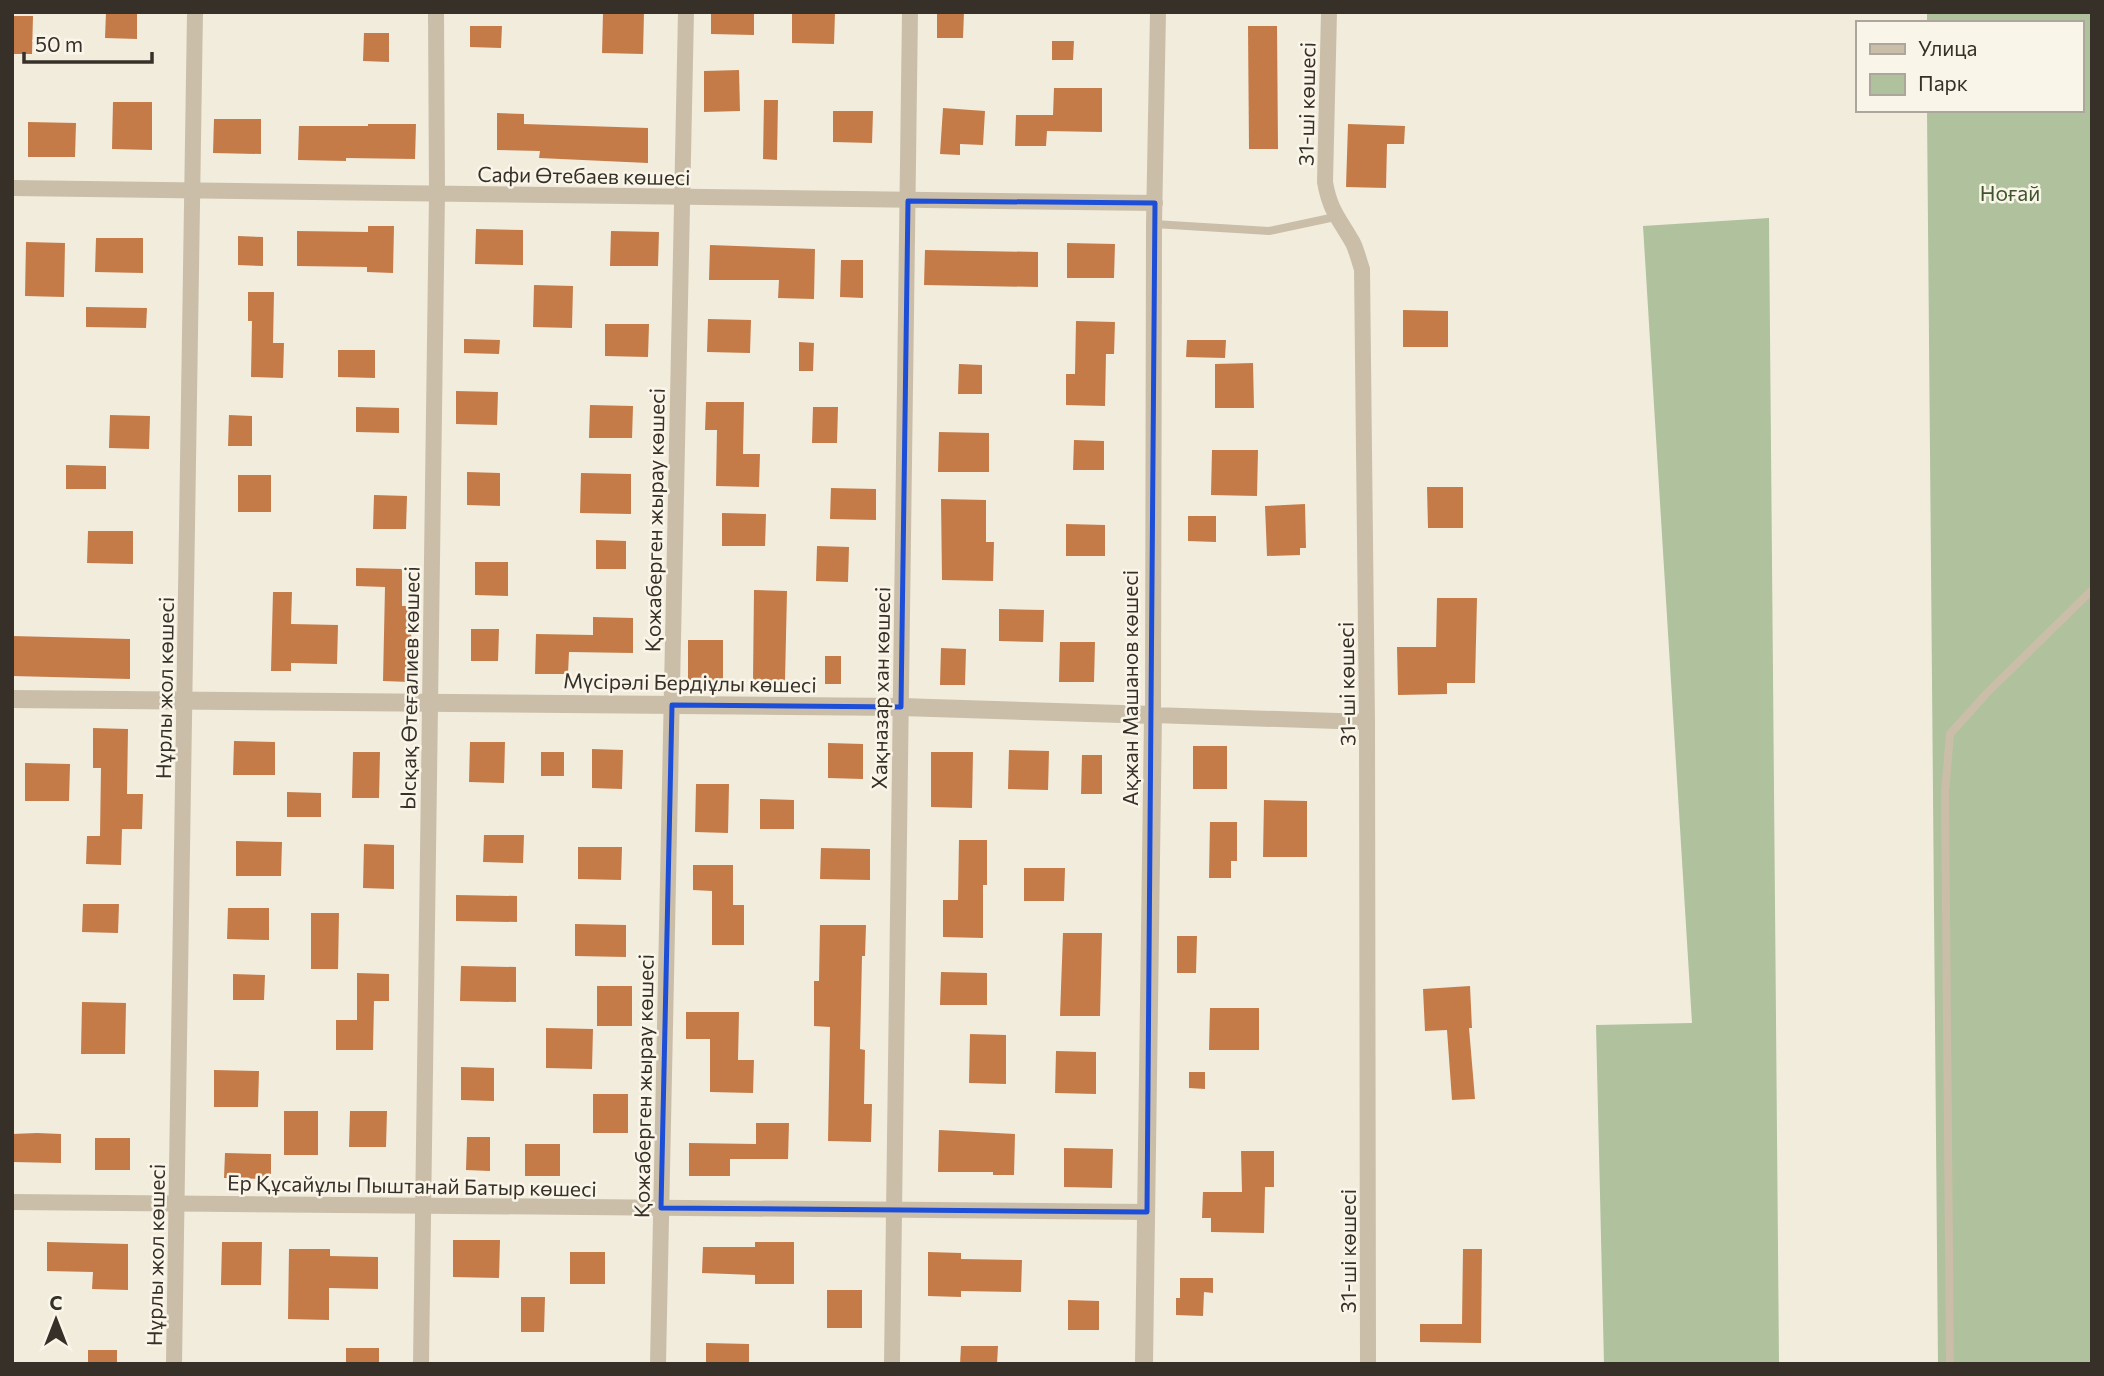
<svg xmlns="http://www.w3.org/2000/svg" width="2104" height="1376" viewBox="0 0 2104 1376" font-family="Commissioner,sans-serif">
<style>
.green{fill:#afc19d}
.building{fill:#c57b48}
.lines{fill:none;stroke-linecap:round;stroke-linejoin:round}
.service{stroke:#cabea9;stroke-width:8}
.minor{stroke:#cabea9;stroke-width:16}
.tertiary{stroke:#cabea9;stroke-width:18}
.marked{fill:none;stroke:#1d4ed8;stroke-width:5;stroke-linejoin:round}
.labels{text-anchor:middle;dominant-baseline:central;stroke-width:5;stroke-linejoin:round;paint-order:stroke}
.street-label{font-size:21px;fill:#373029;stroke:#faf5e9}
.park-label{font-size:21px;fill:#40552d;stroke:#faf5e9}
</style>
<rect width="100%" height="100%" fill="#f2ecdd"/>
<g class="green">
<path d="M1927 12H2092V1364H1938L1927 110H2081V23H1927Z"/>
<path d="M1769 218 1779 1364H1604L1596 1025 1692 1023 1643 226Z"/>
</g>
<g class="building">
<path d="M106 12H137V39L105 38Z"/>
<path d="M603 12H644L643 54 602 53Z"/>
<path d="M711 12H754V35L711 34Z"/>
<path d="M792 12H835L834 44 792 43Z"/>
<path d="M937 12H964L963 38H937Z"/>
<path d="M12 16H33L32 54H12Z"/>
<path d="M470 26H502L501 48 470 47Z"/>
<path d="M1248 26H1277L1278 149H1249Z"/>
<path d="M364 33H389V62L363 61Z"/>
<path d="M1052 41H1074L1073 60H1052Z"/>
<path d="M739 70 740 111 704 112V71Z"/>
<path d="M1054 88H1102V132L1047 131 1046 146H1015L1016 115H1053Z"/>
<path d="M764 100H778L777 160 763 159Z"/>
<path d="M113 102H152V150L112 149Z"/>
<path d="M943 108 985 111 983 145 960 144V155L940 154Z"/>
<path d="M833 111H873L872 143 833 142Z"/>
<path d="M497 113 524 114V124L648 128V163L539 158 540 151 497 150Z"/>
<path d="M214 119H261V154L213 153Z"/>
<path d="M28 122 76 123 75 157H28Z"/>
<path d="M368 124H416L415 159 346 158V161L298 160 299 126H368Z"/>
<path d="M1348 124 1405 126 1404 144H1387L1386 188 1346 187Z"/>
<path d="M368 226H394L393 273 367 272V267L297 266V231L368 232Z"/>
<path d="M476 229 523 230V265L475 264Z"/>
<path d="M611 231 659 232 658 266H610Z"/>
<path d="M238 236 263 237V266L238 265Z"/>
<path d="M96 238H143V273L95 272Z"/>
<path d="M26 242 65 243 64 297 25 296Z"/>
<path d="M1067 243 1115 244 1114 278H1067Z"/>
<path d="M710 245 815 249 814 299 778 298 779 280H709Z"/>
<path d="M925 250 1038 252V287L924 285Z"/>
<path d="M841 260H863V298L840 297Z"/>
<path d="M534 285 573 286 572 328 533 327Z"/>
<path d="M248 292H274L273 343H284L283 378 251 377 252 321H248Z"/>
<path d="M86 307 147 308 146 328 86 327Z"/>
<path d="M1403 310 1448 311V347H1403Z"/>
<path d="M708 319 751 320 750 353 707 352Z"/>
<path d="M1076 321 1115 322 1114 354H1106L1105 406 1066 405V374H1075Z"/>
<path d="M605 324H649L648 357 605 356Z"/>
<path d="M464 339 500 340 499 354 464 353Z"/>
<path d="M1187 340H1226L1225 358 1186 357Z"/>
<path d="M799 342 814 343 813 371H799Z"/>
<path d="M338 350H375V378L338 377Z"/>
<path d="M1253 363 1254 408H1215V364Z"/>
<path d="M959 364 982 365V394H958Z"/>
<path d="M456 391 498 392 497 425 456 424Z"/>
<path d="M706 402H744L743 454H760L759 487 716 486 717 430H705Z"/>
<path d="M590 405 633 406 632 438H589Z"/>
<path d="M356 407 399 408V433L356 432Z"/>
<path d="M813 407H838L837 443H812Z"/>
<path d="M110 415 150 416 149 449 109 448Z"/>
<path d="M229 415 252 416V446H228Z"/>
<path d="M939 432 989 433V472H938Z"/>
<path d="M1074 440 1104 441V470H1073Z"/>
<path d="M1212 450H1258L1257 496 1211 495Z"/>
<path d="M66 465 106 466V489H66Z"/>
<path d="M467 472 500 473V506L467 505Z"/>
<path d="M581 473 631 474V514L580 513Z"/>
<rect x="238" y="475" width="33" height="37"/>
<path d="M1427 487H1463V528H1428Z"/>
<path d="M831 488 876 489V520L830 519Z"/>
<path d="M374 495 407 496 406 529H373Z"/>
<path d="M941 499 986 500V542H994L993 581 942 580Z"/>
<path d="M1305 504 1306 548H1300V555L1267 556 1265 506Z"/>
<path d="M722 513 766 514 765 546H722Z"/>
<path d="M1188 516H1216V542L1188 541Z"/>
<path d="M1066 524 1105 525V556H1066Z"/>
<path d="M88 531H133V564L87 563Z"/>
<path d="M596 540 626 541V569H596Z"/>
<path d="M817 546 849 547 848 582 816 581Z"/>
<path d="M475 562H508V596L475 595Z"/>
<path d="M356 568 402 569V606H412L410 682 383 681 385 587 356 586Z"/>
<path d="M754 590 787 591 785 681 753 680Z"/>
<path d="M273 592H292L291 624 338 625 337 664 291 663V671H271Z"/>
<path d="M1437 598H1477L1475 683H1447V694L1398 695 1397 647H1436Z"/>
<path d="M999 609 1044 610 1043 642 999 641Z"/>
<path d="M593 617 633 618V653L569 652 568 674H535L536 634 593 635Z"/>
<path d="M471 629H499L498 661H471Z"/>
<path d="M12 636 130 639V679L12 676Z"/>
<path d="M688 640H723V681L688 680Z"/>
<path d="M1060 642H1095L1094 682H1059Z"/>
<path d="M941 648 966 649 965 685H940Z"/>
<rect x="825" y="656" width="16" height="28"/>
<path d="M93 728 128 729 127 794H143L142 829H122L121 865 86 864 87 836H100L101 768H93Z"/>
<path d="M234 741 275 742V775H233Z"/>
<path d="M470 742H505L504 783 469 782Z"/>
<path d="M828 743 863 744V779L828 778Z"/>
<rect x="1193" y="746" width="34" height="43"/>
<path d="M592 749 623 750 622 789 592 788Z"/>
<path d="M1009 750 1049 751 1048 790 1008 789Z"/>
<path d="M353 752H380L379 798H352Z"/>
<rect x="541" y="752" width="23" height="24"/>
<path d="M931 752H973L972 808 931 807Z"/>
<path d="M1082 755H1102V794H1081Z"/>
<path d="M25 763 70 764 69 801H25Z"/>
<path d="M696 784H729L728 833 695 832Z"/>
<path d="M287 792 321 793V817H287Z"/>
<path d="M760 799 794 800V829H760Z"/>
<path d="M1264 800 1307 801V857H1263Z"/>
<path d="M1210 822H1237V861H1231V878H1209Z"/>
<path d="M484 835H524L523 863 483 862Z"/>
<path d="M959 840H987V885H983V938L943 937V900H958Z"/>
<path d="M236 841 282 842 281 876H236Z"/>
<path d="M364 844 394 845V889L363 888Z"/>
<path d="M578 847H622L621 880 578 879Z"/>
<path d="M821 848 870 849V880L820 879Z"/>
<path d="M693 865H733V905H744V945H712V891L693 890Z"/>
<path d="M1024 868H1065L1064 901H1024Z"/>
<path d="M456 895 517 896V922L456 921Z"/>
<path d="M83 904H119L118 933 82 932Z"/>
<path d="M228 908H269V940L227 939Z"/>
<path d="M311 913H339L338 969H311Z"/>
<path d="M575 924 626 925V957L575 956Z"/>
<path d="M820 925H866L865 956H862L860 1049 865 1050 864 1104H872L871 1142 828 1141 830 1027 814 1026V981H819Z"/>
<path d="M1063 933H1102L1100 1016H1060Z"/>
<path d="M1177 936H1197L1196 973H1177Z"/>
<path d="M461 966 516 967V1002L460 1001Z"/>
<path d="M941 972 987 973V1005H940Z"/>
<path d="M357 973 389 974V1001H374L373 1050H336V1020H357Z"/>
<path d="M233 974 265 975 264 1000H233Z"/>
<rect x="597" y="986" width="35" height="40"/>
<path d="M1470 986 1472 1028H1469L1475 1099 1452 1100 1447 1030 1425 1031 1423 989Z"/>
<path d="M82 1002 126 1003 125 1054H81Z"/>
<path d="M1210 1008H1259V1050H1209Z"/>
<path d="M686 1012H739L738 1060H754L753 1093 710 1092V1039H686Z"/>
<path d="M546 1028 593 1029 592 1069 546 1068Z"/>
<path d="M970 1034 1006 1035V1084L969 1083Z"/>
<path d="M1056 1051 1096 1052V1094L1055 1093Z"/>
<path d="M461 1067 494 1068V1101L461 1100Z"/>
<path d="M214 1070 259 1071 258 1107H214Z"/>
<path d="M1189 1072H1205V1089L1189 1088Z"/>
<rect x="593" y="1094" width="35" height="39"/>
<rect x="284" y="1111" width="34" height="44"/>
<path d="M350 1111H387L386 1147H349Z"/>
<path d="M756 1123H789L788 1159H730V1176H689V1143L756 1144Z"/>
<path d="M939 1130 1015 1134 1014 1175H993V1172H938Z"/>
<path d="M37 1133 61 1134V1163L12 1162V1134Z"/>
<path d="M467 1137H490V1171L466 1170Z"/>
<rect x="95" y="1138" width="35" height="32"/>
<rect x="525" y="1144" width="35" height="32"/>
<path d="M1064 1148 1113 1149 1112 1188 1064 1187Z"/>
<path d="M1241 1151H1274V1187H1265L1264 1233 1211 1232V1218H1202L1203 1192H1242Z"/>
<path d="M225 1153 271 1154V1179L224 1178Z"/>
<path d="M453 1240H500L499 1278 453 1277Z"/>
<path d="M47 1242 128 1244V1290L92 1289 93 1272 47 1271Z"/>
<path d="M222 1242H262L261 1285H221Z"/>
<path d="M755 1242H794V1284H755V1275L702 1273 703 1247H755Z"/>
<path d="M289 1249H330V1256L378 1257V1289L329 1288V1320L288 1319Z"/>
<path d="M1463 1249H1482L1481 1343 1420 1342V1324H1462Z"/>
<rect x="570" y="1252" width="35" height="32"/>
<path d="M928 1252 961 1253V1259L1022 1260 1021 1292 961 1291V1297L928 1296Z"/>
<path d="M1180 1278H1213V1293L1204 1292 1203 1316 1176 1315V1298H1180Z"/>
<rect x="827" y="1290" width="35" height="38"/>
<path d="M521 1297H545L544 1332H521Z"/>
<path d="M1068 1300 1099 1301V1330H1068Z"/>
<path d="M706 1343 749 1344V1364H706Z"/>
<path d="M961 1346H998L997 1364H960Z"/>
<rect x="346" y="1348" width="33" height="16"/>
<rect x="88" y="1350" width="29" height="14"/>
</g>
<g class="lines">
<g class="service">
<path d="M1154 224 1269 231 1335 217"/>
<path d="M1950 1364 1945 793 1950 734 1986 694 2092 590"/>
</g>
<g class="minor">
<path d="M1158 12 1154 224 1153 715 1367 722"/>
<path d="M1329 12 1325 182C1330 211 1339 218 1353 243 1357 251 1359 261 1362 269L1367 722 1368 1364"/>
<path d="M12 188 1155 203"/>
<path d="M12 1202 1147 1212"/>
<path d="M174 1364 195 12"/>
<path d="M421 1364 437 194 436 12"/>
<path d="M658 1364 686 12"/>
<path d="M892 1364 910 12"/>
</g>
<path class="tertiary" d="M12 699 901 707 1153 715 1144 1364"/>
</g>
<path class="marked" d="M908 201 1155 203 1147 1212 661 1208 672 705 901 707Z"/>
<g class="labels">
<g class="street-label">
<text transform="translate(1306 104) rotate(-89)">31-ші көшесі</text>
<text transform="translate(584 175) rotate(1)">Сафи Өтебаев көшесі</text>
<text transform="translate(654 520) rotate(-89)">Қожаберген жырау көшесі</text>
<text transform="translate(690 682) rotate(1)">Мүсірәлі Бердіұлы көшесі</text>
<text transform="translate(1346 684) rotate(-91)">31-ші көшесі</text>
<text transform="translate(164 688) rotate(-89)">Нұрлы жол көшесі</text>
<text transform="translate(409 688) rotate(-89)">Ысқақ Өтеғалиев көшесі</text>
<text transform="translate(880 688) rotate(-89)">Хақназар хан көшесі</text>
<text transform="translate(1129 688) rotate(-90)">Ақжан Машанов көшесі</text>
<text transform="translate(643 1086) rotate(-89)">Қожаберген жырау көшесі</text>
<text transform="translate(412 1185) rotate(1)">Ер Құсайұлы Пыштанай Батыр көшесі</text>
<text transform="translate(1347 1251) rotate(-90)">31-ші көшесі</text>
<text transform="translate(155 1255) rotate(-89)">Нұрлы жол көшесі</text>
</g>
<g class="park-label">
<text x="2010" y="192">Ноғай</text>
</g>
</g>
<rect width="2104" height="1376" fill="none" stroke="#373029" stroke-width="28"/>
<rect x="1856" y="21" width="228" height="91" fill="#faf5e9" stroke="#aca69c" stroke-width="2"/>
<rect x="1870" y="44" width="35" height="10" fill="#cabea9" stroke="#aca69c" stroke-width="2"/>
<text x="1918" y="56" font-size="21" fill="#373029">Улица</text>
<rect x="1870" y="74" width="35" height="21" fill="#afc19d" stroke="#aca69c" stroke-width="2"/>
<text x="1918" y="91" font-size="21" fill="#373029">Парк</text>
<g transform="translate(56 1320)" stroke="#faf5e9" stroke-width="5" paint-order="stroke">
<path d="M0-5L12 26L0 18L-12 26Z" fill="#373029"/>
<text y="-10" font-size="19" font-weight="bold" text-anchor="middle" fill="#373029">С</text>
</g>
<path d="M24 52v10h128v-10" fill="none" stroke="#373029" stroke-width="3.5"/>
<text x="35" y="52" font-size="21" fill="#373029" stroke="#faf5e9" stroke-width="5" paint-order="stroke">50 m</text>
</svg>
